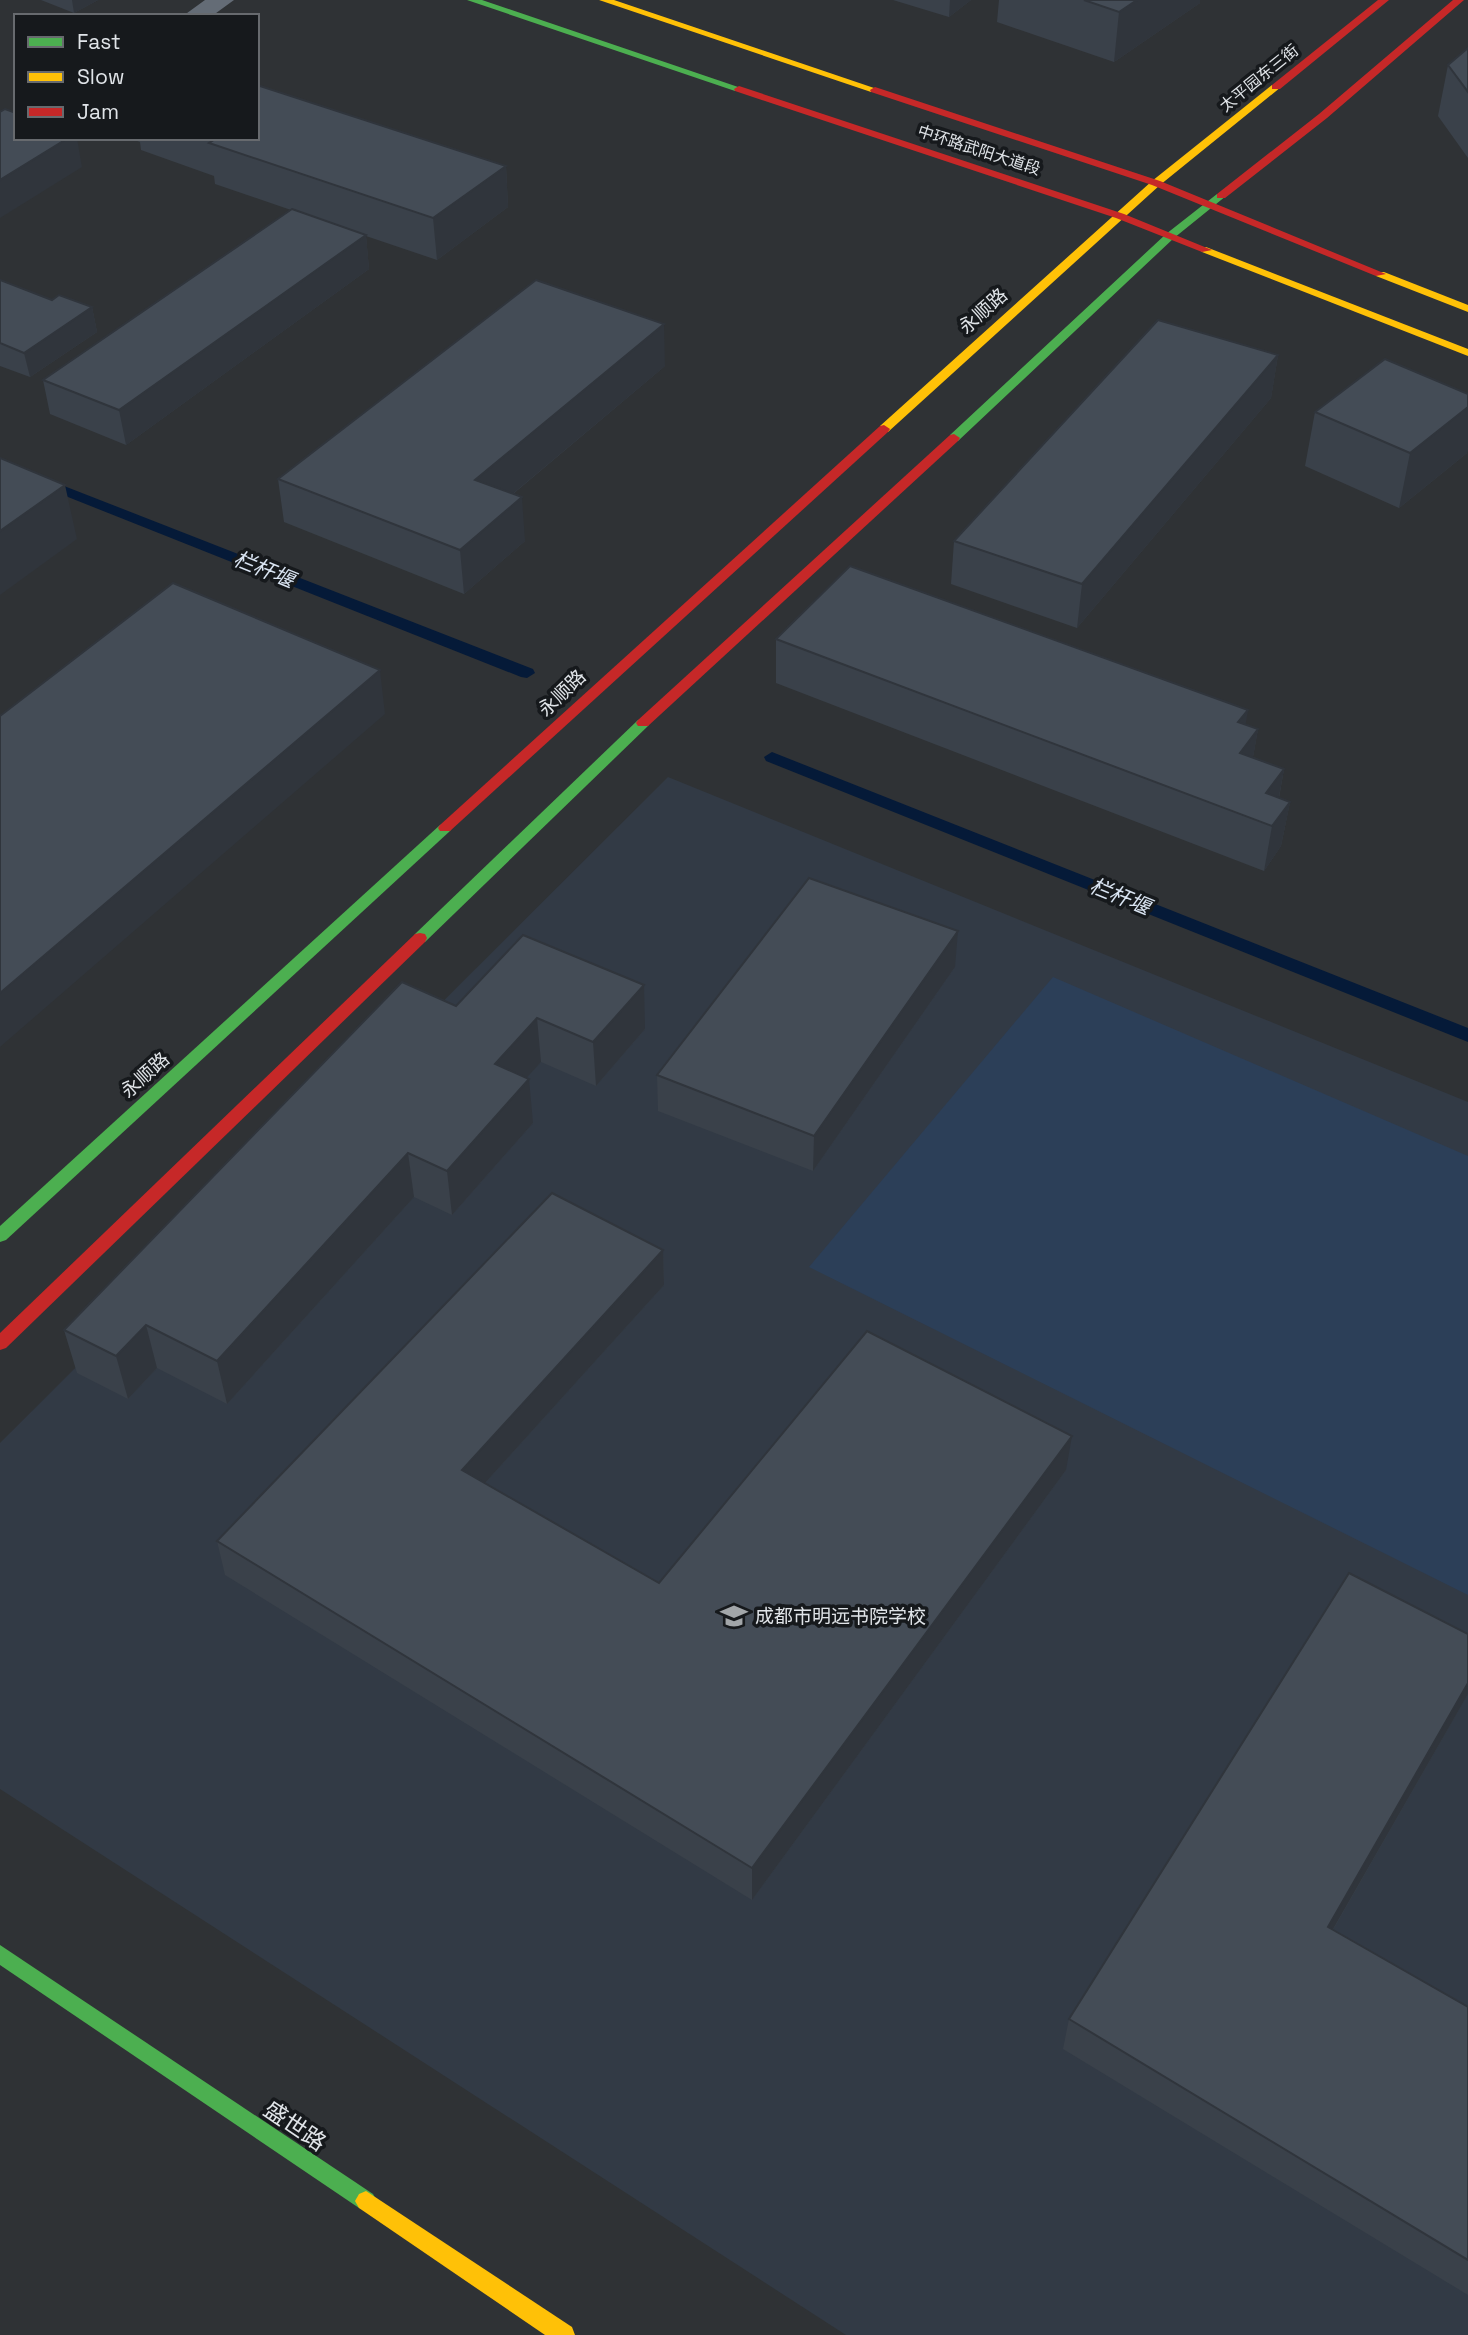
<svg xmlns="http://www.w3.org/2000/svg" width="1468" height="2335" viewBox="0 0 1468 2335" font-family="'Space Grotesk','Noto Sans SC',sans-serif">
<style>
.built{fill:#323a45}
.green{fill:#2c3f58}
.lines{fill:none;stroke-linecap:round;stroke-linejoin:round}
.stream{fill:#051a38;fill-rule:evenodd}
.street{fill:#646c76;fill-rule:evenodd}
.fast{fill:#4caf50;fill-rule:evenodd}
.slow{fill:#ffc107;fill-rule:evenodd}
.jam{fill:#c62828;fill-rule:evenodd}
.wall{fill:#3a414a}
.shaded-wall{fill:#30353c}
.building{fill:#444c56;stroke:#30353c;stroke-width:2}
.labels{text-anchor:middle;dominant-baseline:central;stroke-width:7;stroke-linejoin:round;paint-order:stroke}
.far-street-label{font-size:16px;fill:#e0e4e8;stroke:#16191c}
.street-label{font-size:19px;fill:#e0e4e8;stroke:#16191c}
.poi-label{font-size:19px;fill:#e0e4e8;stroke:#16191c;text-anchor:start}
.water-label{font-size:21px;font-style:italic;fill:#dae5f3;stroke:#16191c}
.near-street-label{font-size:23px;fill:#e0e4e8;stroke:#16191c}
</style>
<rect width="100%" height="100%" fill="#2f3235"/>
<path class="built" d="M668 777 1468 1102V2335H846L0 1789V1443Z"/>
<path class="green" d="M1053 977 1468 1156V1595L809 1267Z"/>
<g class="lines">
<g class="stream">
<path d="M0 461 533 669 535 673 527 678 521 677 0 470Z"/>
<path d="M772 752 1468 1028V1042L766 761 764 757Z"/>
</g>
<path class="street" d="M205 0H234L212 16H183Z"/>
<g class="fast">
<path d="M467 0H482L744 89 735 91Z"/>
<path d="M1217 194 1226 196 1174 238 958 441H950V435L1166 234Z"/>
<path d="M643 719 648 720 650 723 648 726 425 942H415L413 938 415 934 638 720Z"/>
<path d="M445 823 452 828 450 831 6 1240 0 1242V1226L440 825Z"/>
<path d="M0 1945 373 2194 377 2201 373 2208 366 2211 359 2208 0 1965Z"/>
</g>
<g class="slow">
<path d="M599 0H614L880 90 871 92Z"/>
<path d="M1272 85 1281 87 1160 185 888 432H880V426L1152 181Z"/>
<path d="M1206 247 1468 349V356L1202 252 1200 250Z"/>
<path d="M1376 272H1384L1468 305V312L1376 276Z"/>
<path d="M366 2191 572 2327 575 2335H545L359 2208 355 2201 359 2194Z"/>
</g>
<g class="jam">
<path d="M1378 0H1389L1280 89H1272V85Z"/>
<path d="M1453 0H1464L1327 118 1225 198H1217V194L1319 114Z"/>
<path d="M739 86 1124 214 1212 250 1202 252 1116 218 735 91 734 89Z"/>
<path d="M875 87 1160 181 1386 274 1376 276 1152 185 871 92 870 90Z"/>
<path d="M884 425 890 429 888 432 450 831H440L438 828 440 825 880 426Z"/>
<path d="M954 434 960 438 958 441 648 726H638L636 723 638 720 950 435Z"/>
<path d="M420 933 425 934 427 938 425 942 6 1348 0 1350V1333L415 934Z"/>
</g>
</g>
<g class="wall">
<path d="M41 0H98L74 13Z"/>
<path d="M893 0H971L949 17Z"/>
<path d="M999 0H1200V3L1114 62 997 22Z"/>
<path d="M1468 48V158L1438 116 1448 65Z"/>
<path d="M129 138H257L506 166 508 207 437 260 366 236 369 269 126 445 50 414 43 380 291 210 215 184 214 176 141 150 140 142Z"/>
<path d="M0 280 52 300 92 307 97 332 30 377 0 366Z"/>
<path d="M1278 355 1271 398 1077 628 951 584 954 541Z"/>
<path d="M665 366 513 494 525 541 464 594 284 522 278 479Z"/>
<path d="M1468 394V447L1467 453 1399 508 1305 466 1315 412Z"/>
<path d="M776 639 1246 725 1258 729 1253 757 1284 769 1279 798 1290 802 1281 846 1264 871 776 683Z"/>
<path d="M955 967 813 1171 658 1111 657 1075Z"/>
<path d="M456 1006 645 1029 596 1086 541 1062 526 1078 533 1123 452 1215 414 1197 227 1404 157 1368 128 1399 77 1373 64 1330Z"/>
<path d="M663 1250 664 1285 485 1483 659 1583 1066 1470 752 1900 225 1575 217 1541Z"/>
<path d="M1468 1634V1694L1333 1930 1468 2007V2295L1063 2049 1069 2019Z"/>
</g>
<g class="shaded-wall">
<path d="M72 0H98L74 13Z"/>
<path d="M950 0H971L949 17Z"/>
<path d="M1137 0H1200V3L1114 62 1119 12Z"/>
<path d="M68 138H77L82 167 0 218V180Z"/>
<path d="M506 166 508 207 437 260 433 218Z"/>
<path d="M366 235 369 269 126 445 119 410Z"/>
<path d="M92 307 97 332 30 377 24 353Z"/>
<path d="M664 324 665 366 478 523 475 480Z"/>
<path d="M1278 355 1271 398 1077 628 1082 584Z"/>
<path d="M1468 407V447L1467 453 1399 508 1410 453Z"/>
<path d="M65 485 77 539 0 595V531Z"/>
<path d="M522 497 525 541 464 594 460 550Z"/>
<path d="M380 670 385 714 0 1047V993Z"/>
<path d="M1248 710 1241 752 1258 729 1250 774 1232 797 1238 722Z"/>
<path d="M1284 769 1276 813 1266 793Z"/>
<path d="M1290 802 1281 846 1264 871 1272 826Z"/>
<path d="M958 931 955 967 813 1171 814 1136Z"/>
<path d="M644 985 645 1029 596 1086 593 1042Z"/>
<path d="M537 1018 541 1062 499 1108 495 1064Z"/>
<path d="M529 1079 533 1123 452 1215 447 1171Z"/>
<path d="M408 1153 414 1197 227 1404 217 1361Z"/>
<path d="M663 1250 664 1285 466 1504 462 1470Z"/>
<path d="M146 1325 157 1368 128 1399 116 1356Z"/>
<path d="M1072 1436 1066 1470 752 1900V1868Z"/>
<path d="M1468 1683V1694L1317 1957 1328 1927Z"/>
</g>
<g class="building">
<path d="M1084 0H1137L1119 12Z"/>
<path d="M1468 48V92L1448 65Z"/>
<path d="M257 85 506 166 433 218 209 143 217 138H257Z"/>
<path d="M5 109 16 113V138H68L0 180V112Z"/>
<path d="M292 209 366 235 119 410 43 380Z"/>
<path d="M0 280 52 300 59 295 92 307 24 353 0 343Z"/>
<path d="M536 280 664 324 475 480 522 497 460 550 278 479Z"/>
<path d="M1158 320 1278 355 1082 584 954 541Z"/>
<path d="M1385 359 1468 394V407L1410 453 1315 412Z"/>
<path d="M0 458 65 485 0 531Z"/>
<path d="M850 566 1248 710 1238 722 1258 729 1240 753 1284 769 1266 793 1290 802 1272 826 776 639Z"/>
<path d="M173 583 380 670 0 993V716Z"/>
<path d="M809 878 958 931 814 1136 657 1075Z"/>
<path d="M523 935 644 985 593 1042 537 1018 495 1064 529 1079 447 1171 408 1153 217 1361 146 1325 116 1356 64 1330 402 982 456 1006Z"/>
<path d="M552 1193 663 1250 462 1470 659 1583 867 1331 1072 1436 752 1868 217 1541Z"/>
<path d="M1349 1573 1468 1634V1683L1328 1927 1468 2007V2260L1069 2019Z"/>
</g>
<defs>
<symbol id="school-bare" viewBox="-9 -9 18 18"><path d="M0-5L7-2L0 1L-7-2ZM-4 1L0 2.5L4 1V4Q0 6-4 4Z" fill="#a2a6a9" stroke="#16191c" stroke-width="2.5" paint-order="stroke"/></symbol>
</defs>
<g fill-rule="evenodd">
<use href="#school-bare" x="715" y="1597" width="38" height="38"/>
</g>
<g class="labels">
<g class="far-street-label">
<text transform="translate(1259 78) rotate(-39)">太平园东三街</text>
<text transform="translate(979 150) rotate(18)">中环路武阳大道段</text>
</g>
<g class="street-label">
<text transform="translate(983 311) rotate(-42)">永顺路</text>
<text transform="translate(562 693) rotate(-44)">永顺路</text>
<text transform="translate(145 1075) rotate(-42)">永顺路</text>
</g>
<g class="poi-label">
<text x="755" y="1616">成都市明远书院学校</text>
</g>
<g class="water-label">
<text transform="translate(264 569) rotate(22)">栏杆堰</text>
<text transform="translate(1120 896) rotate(22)">栏杆堰</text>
</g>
<g class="near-street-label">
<text transform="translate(295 2126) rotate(34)">盛世路</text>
</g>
</g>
<rect x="14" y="14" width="245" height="126" fill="#16191c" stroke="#676a6e" stroke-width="2"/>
<rect x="28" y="37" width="35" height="10" fill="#4caf50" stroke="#676a6e" stroke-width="2"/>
<text x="77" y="49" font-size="21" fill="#e0e4e8">Fast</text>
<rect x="28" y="72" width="35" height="10" fill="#ffc107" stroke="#676a6e" stroke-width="2"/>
<text x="77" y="84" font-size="21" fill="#e0e4e8">Slow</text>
<rect x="28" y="107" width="35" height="10" fill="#c62828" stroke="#676a6e" stroke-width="2"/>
<text x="77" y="119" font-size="21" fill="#e0e4e8">Jam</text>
</svg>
